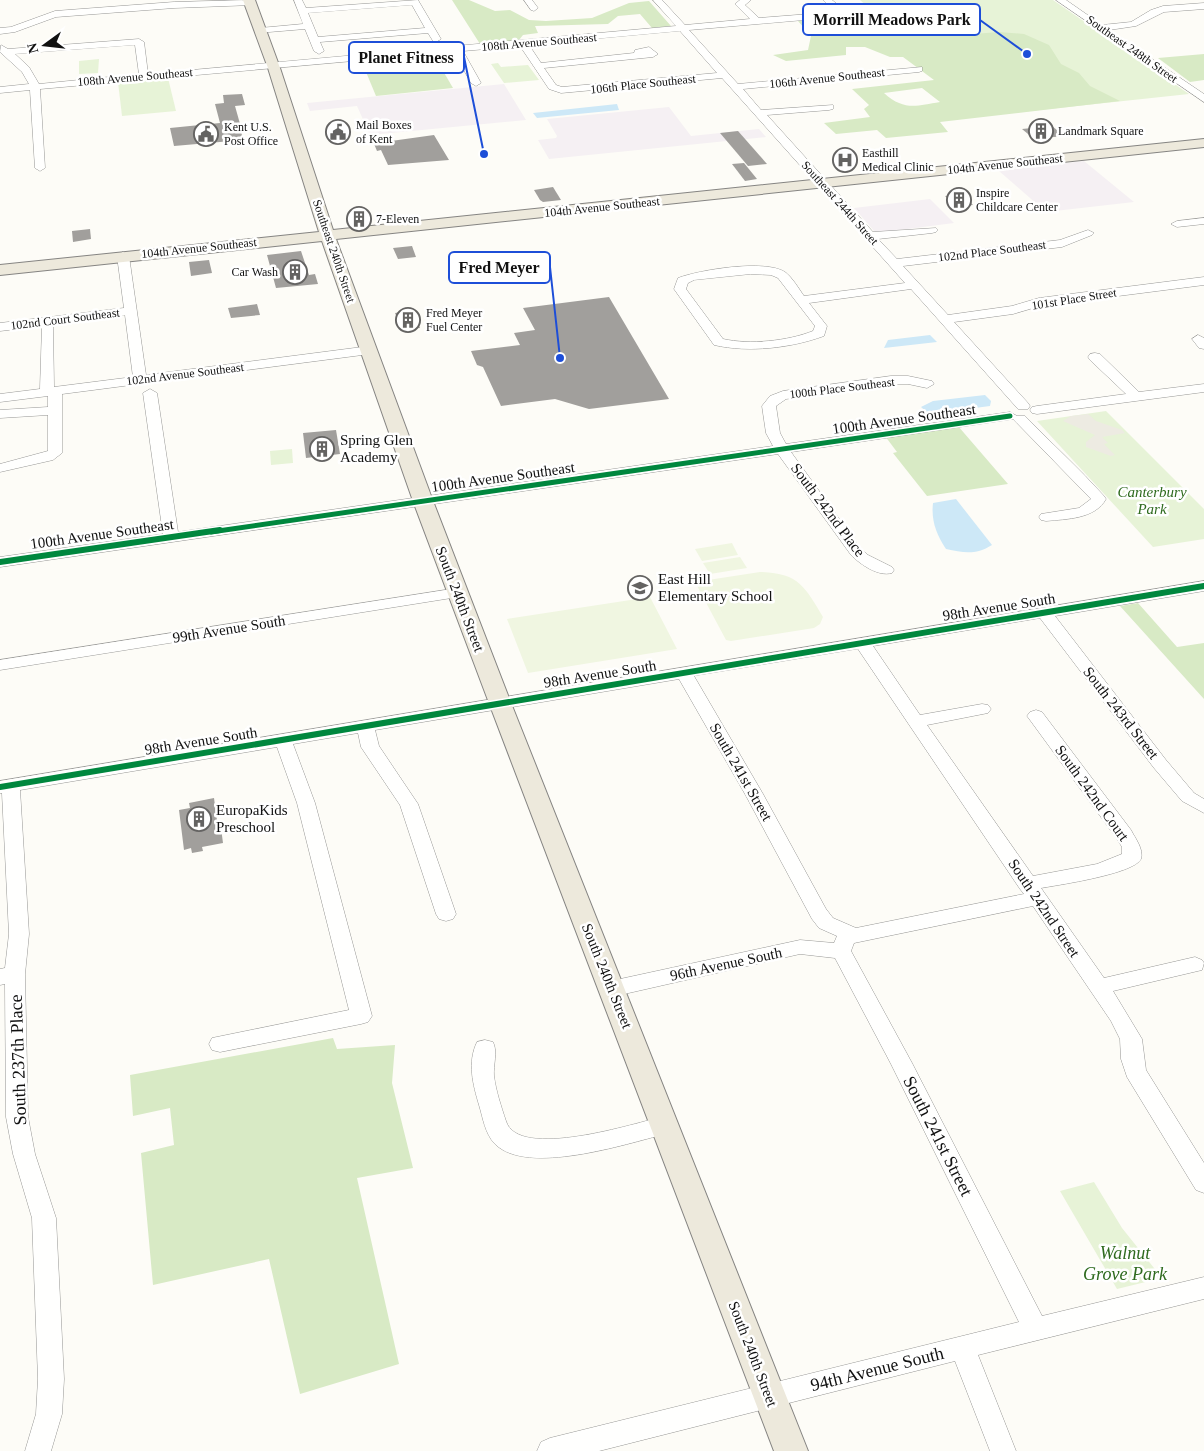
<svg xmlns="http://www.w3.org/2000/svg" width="1204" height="1451" viewBox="0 0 1204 1451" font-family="'Times New Roman',serif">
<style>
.industrial{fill:#f5f0f3}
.green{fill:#e7f3d7}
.forest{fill:#d8eac5;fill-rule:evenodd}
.pitch{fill:#f0f6e1}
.plaza{fill:#edebe2}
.water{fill:#cde8f7}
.building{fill:#a19f9c}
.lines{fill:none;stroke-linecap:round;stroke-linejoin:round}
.minor-casing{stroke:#979795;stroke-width:1}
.major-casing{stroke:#858482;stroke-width:2}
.minor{fill:#fffffe;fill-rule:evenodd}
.major{fill:#ede9dc;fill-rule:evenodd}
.cycleway-far1-casing{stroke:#fff;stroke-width:8}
.cycleway-casing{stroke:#fff;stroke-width:9}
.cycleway-far1{stroke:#00873e;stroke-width:5}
.cycleway{stroke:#00873e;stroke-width:6}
.labels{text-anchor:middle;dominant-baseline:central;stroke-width:5;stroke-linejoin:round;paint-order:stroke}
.far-street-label{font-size:12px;fill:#111;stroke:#fff}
.far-poi-label{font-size:12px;fill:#111;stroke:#fff;text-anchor:start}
.street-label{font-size:15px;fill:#111;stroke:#fff}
.poi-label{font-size:15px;fill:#111;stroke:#fff;text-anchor:start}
.park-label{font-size:15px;font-style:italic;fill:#2f6b1f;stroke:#fff}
.near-street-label{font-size:18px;fill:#111;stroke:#fff}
.near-park-label{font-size:18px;font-style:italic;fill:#2f6b1f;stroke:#fff}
.leader{fill:none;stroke:#1d4ed8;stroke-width:2}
.callout-dot{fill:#1d4ed8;stroke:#fff;stroke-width:2}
.callout{fill:#fff;stroke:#1d4ed8;stroke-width:2}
.callout-label{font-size:16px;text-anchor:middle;font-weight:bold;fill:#111}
</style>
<rect width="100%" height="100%" fill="#fdfcf7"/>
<g class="industrial">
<path d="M504 84 526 120 370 135 357 106 310 111 307 103Z"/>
<path d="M669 107 691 136 759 129 766 137 549 159 538 140 556 138 557 136 547 119Z"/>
<path d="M1084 161 1134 202 1046 212 999 171Z"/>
<path d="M930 199 954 223 876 233 854 208Z"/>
</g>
<g class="green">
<path d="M860 0H1053L1189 94 993 115Z"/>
<path d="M99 59 98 73 79 74V61Z"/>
<path d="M498 63 501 67 528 65 539 80 504 83 491 64Z"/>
<path d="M168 78 176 111 122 116 118 82Z"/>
<path d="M1106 411 1204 509V539L1153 547 1037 421Z"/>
<path d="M292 449 293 463 271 465 270 451Z"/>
<path d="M1094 1182 1122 1228 1162 1278 1117 1289 1060 1191Z"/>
</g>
<g class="forest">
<path d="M452 0H469L495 11 510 10 529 20 546 21 592 18 629 3 649 1 671 26 652 28 640 14 618 16 608 24 535 26 538 33 523 35 519 40 480 44Z"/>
<path d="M887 11C909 11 930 13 950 22L945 27 950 34 960 35 999 32 1024 34 1049 45 1061 64 1079 73 1090 86 1120 101 940 122 948 132 886 138 877 130 836 134 824 123 870 117 864 109 869 105 852 89 934 80 903 57H890L865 47H846V55L786 61 773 55 808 50 811 36 798 21 876 14ZM922 88 940 102C916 106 904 111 884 93Z"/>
<path d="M1204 54V80L1190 82 1158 58Z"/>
<path d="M416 55 436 59 453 88 376 96 361 60Z"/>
<path d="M958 426 1008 484 927 496 893 453 897 452 885 436Z"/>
<path d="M1138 603 1177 647 1204 643V699L1120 606Z"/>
<path d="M333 1038 337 1049 395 1045 392 1083 413 1168 357 1178 399 1364 300 1394 269 1259 153 1285 141 1153 174 1145 170 1108 133 1116 130 1075Z"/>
</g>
<g class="pitch">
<path d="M732 543 738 555 702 561 695 549Z"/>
<path d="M740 557 747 568 710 574 703 563Z"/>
<path d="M760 572C799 573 805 587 823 617L820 624 814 628 731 641 726 640 695 582Z"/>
<path d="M650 597 677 649 528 673 507 619Z"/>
</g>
<path class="plaza" d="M1088 414 1096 421 1122 430 1125 433 1102 437 1108 443 1104 444 1115 455 1111 456 1086 447V442L1095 435 1063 421 1071 416Z"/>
<g class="water">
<path d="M617 104 619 110 537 118 533 113Z"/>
<path d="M930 335 937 342 884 348 888 340Z"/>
<path d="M985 395 991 401 990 406 929 414 921 407 933 401Z"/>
<path d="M956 499 992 545C976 555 964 553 946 549 936 534 931 520 933 503Z"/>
</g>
<g class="building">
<path d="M242 94 245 105 235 106 242 131H241L243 140 174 146 170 128 220 123 215 104 224 103 223 95Z"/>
<path d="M1052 126 1064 136 1034 139 1022 129Z"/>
<path d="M738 131 767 164 748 166 720 133Z"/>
<path d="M434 135 449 160 388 165 381 150 377 151 372 139 383 138 384 142Z"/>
<path d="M744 163 757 179 745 181 732 164Z"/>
<path d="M553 187 561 200 543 202 540 200 534 190Z"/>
<path d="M962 194 973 205 956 207 945 196Z"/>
<path d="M90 229 91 239 73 242 72 231Z"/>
<path d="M412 246 416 257 398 259 393 248Z"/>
<path d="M301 251 309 275 315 274 318 284 276 288 267 255Z"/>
<path d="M209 260 212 273 191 276 189 262Z"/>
<path d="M609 297 669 399 589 409 555 399 501 406 483 367 477 365 471 351 520 345 514 333 535 330 523 308Z"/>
<path d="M257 304 260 315 231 318 228 308Z"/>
<path d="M413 310 420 328 402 330 395 313Z"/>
<path d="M336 430 340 454 306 458 303 433Z"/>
<path d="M214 798 218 828H221L223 843 202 847 203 851 192 853 191 848 184 850 179 810 190 808 189 803Z"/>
</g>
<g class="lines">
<defs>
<g id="minor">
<path d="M250 0 254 3 253 5 174 8 56 17 15 32 0 34V28L11 27 55 11 174 2Z"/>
<path d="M294 0H302L306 8 418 0 441 39 436 42 433 41 428 33 320 42 324 51 319 54 314 51 305 29 257 33 255 31 260 28 303 24ZM412 5 425 28 318 37 308 13Z"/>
<path d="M524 0H532L538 8 534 11 531 10Z"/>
<path d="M653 0H662L685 25 750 19 735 4 740 0H751L745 5 759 18 835 12 823 0H832L843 9 844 11 838 17 689 30 738 84 922 67V71L919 72 743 89 761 110 833 105V109L829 110 767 115 873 232 936 228 938 230 936 232 932 233 878 239 897 259 1060 240 1088 230 1094 233 1092 235 1062 247 903 266 948 315 1012 306 1039 298 1204 277V285L1040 306 1013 314 954 322 1028 403 1030 406 1028 409H1018L911 289 809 303 827 326 824 336C791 348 749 353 714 345L674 289 678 278C699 270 765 259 785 272 792 277 799 289 804 296L905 283 722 78 561 93 549 89 520 46 463 51 481 83 476 86 471 83 454 52 40 89 45 168 40 171 35 168 30 90 0 93V87L29 84 22 72 0 52 1 45 8 49 139 39 144 42 148 74 676 26ZM680 31 717 73 562 87 556 85 544 68 653 57 658 54 649 47 635 50 634 53 541 63 529 45ZM135 45 139 74 39 84 29 67 15 54ZM751 274 771 275 778 278 815 326 813 331C788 341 750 345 723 339L686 289 688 283 694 280Z"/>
<path d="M1056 0H1066L1102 25 1131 22 1151 10 1163 6 1204 3V9L1164 12 1136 26 1109 30 1204 94V102Z"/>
<path d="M1204 218V224L1177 227 1171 224 1177 221Z"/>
<path d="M123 252 129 256 146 375 370 346 376 350 370 354 62 394V453L53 460 0 472V464L48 451V415L0 418V410L48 407V396L0 402V394L40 389 42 326 0 331V323L124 308 117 256ZM125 315 133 377 54 387 53 327 52 324Z"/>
<path d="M1198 335 1204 338V349L1199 348 1192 339Z"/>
<path d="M1095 353 1100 354 1139 392 1204 384V392L1037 414 1032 413 1030 410 1032 407 1037 406 1126 394 1090 360 1088 357 1090 354Z"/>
<path d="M891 376H908L932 381 934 384 927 388 908 384H891L786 399 776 406 780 433 786 444 1010 412 1017 416H1025C1051 443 1079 468 1104 496L1106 499C1095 519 1067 519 1046 521L1041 520 1039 517 1041 514 1079 508 1091 499 1013 419 791 452 861 549 868 555 892 567 894 570 892 573C878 577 860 564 851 555L778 454 0 567V557L163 534 143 393 150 389 157 393 178 532 773 446 766 433 762 406 770 396 783 391Z"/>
<path d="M1204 581V591L1055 616 1166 760 1194 793 1204 799V813L1182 801 1154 768 1040 618 873 646 920 715 982 704 988 705 991 709 988 713 927 725 1033 876 1097 864 1122 854V847L1117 839 1030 720 1027 716 1030 712 1036 710 1042 712 1131 830C1135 838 1144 849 1141 859 1134 874 1058 885 1041 888L1104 978 1195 957 1202 960 1204 963 1202 970 1113 991 1142 1039 1146 1070 1204 1163V1193L1196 1190 1127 1077 1121 1059 1120 1039 1111 1021 1033 906 854 943 851 951 912 1063 1042 1316 1204 1277V1299L978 1355 1016 1451H990L955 1361 599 1451H537L541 1442 550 1438 1019 1322 891 1064 835 958 800 954 611 997 604 995 601 989 604 983 611 981 800 940 834 943 837 936 819 928 812 919 745 794 679 679 375 730 379 746 418 804 456 914 453 919 446 921 439 919 436 914 400 805 361 747 358 733 293 744 315 803 372 1016 368 1022 361 1024 220 1052 212 1050 209 1044 212 1038 349 1010 297 803 277 747 20 790 29 934 25 974 28 1117 35 1154 56 1218 64 1379 62 1414 51 1451H25L36 1414 38 1379 32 1218 13 1154 6 1117 5 984 0 985V969L5 968 9 934 2 793H0V781ZM858 649 1020 889 1024 894 856 928 833 918 826 909 763 794 694 676Z"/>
<path d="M458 588 464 590 466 593 464 596 0 670V660Z"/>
<path d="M485 1040 493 1042C498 1052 493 1065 494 1076 496 1091 501 1106 506 1121 518 1161 636 1123 665 1116L673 1119 676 1125 673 1131 665 1134C626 1144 527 1176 495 1144 485 1134 483 1118 479 1105 473 1085 467 1062 477 1042Z"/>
</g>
<path id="major" d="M243 0H255L280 68 333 230 1204 139V147L336 239 433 501 511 703 808 1451H774L489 703 413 501 322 241 0 275V265L319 232 268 68Z"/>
</defs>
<use href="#minor" class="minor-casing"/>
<use href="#major" class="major-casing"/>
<use href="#minor" class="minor"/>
<use href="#major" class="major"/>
<defs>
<path id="cycleway-far1" d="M211 532 1010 416"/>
<g id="cycleway">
<path d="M0 562 220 530"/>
<path d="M0 787 1204 586"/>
</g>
</defs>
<use href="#cycleway-far1" class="cycleway-far1-casing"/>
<use href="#cycleway" class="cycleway-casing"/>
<use href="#cycleway-far1" class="cycleway-far1"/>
<use href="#cycleway" class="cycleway"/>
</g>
<defs>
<symbol id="building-ring" viewBox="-11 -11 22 22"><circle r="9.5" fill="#fff" stroke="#646362" stroke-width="1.5"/><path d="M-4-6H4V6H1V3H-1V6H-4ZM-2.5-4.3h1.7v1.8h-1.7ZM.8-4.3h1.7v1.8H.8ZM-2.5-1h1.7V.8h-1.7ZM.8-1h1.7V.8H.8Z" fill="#646362"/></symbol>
<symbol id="civic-ring" viewBox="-11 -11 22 22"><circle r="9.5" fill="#fff" stroke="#646362" stroke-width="1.5"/><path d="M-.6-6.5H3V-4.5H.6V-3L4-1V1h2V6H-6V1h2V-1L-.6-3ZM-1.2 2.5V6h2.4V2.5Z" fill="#646362"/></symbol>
<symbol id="hospital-ring" viewBox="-11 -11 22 22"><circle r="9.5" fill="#fff" stroke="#646362" stroke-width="1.5"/><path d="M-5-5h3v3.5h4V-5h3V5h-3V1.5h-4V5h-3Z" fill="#646362"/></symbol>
<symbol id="school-ring" viewBox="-11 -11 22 22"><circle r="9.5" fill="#fff" stroke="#646362" stroke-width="1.5"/><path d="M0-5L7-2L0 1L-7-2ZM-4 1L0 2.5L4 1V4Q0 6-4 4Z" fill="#646362"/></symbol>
</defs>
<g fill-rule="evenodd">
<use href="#building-ring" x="1027" y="117" width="28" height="28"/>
<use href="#civic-ring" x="324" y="118" width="28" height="28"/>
<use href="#civic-ring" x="192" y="120" width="28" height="28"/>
<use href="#hospital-ring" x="831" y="146" width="28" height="28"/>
<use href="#building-ring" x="945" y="186" width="28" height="28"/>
<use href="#building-ring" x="345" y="205" width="28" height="28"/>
<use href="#building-ring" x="281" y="258" width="28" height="28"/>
<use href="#building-ring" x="394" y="306" width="28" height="28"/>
<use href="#building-ring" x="308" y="435" width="28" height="28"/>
<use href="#school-ring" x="626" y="574" width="28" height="28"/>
<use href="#building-ring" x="185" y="805" width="28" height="28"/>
</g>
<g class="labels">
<g class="far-street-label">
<text transform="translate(539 42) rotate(-5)">108th Avenue Southeast</text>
<text transform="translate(1132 49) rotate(35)">Southeast 248th Street</text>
<text transform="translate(135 77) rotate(-5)">108th Avenue Southeast</text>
<text transform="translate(827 78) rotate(-6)">106th Avenue Southeast</text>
<text transform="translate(643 84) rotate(-6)">106th Place Southeast</text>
<text transform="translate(1005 164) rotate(-6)">104th Avenue Southeast</text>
<text transform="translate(840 203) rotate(48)">Southeast 244th Street</text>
<text transform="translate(602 207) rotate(-6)">104th Avenue Southeast</text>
<text transform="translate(199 248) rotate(-6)">104th Avenue Southeast</text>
<text transform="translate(334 251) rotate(71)">Southeast 240th Street</text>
<text transform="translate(992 251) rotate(-7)">102nd Place Southeast</text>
<text transform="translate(1074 299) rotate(-9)">101st Place Street</text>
<text transform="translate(65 319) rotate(-7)">102nd Court Southeast</text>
<text transform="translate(185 374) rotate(-7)">102nd Avenue Southeast</text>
<text transform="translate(842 388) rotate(-7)">100th Place Southeast</text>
</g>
<g class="far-poi-label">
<text x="356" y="125">Mail Boxes<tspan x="356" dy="14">of Kent</tspan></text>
<text x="224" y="127">Kent U.S.<tspan x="224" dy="14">Post Office</tspan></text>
<text x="1058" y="131">Landmark Square</text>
<text x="862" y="153">Easthill<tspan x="862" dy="14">Medical Clinic</tspan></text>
<text x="976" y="193">Inspire<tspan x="976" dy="14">Childcare Center</tspan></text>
<text x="376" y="219">7-Eleven</text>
<text x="278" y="272" text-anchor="end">Car Wash</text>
<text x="426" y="313">Fred Meyer<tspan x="426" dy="14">Fuel Center</tspan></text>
</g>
<g class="street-label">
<text transform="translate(904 419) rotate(-8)">100th Avenue Southeast</text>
<text transform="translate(503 477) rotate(-8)">100th Avenue Southeast</text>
<text transform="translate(828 510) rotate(53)">South 242nd Place</text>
<text transform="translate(102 534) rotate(-8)">100th Avenue Southeast</text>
<text transform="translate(460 599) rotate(69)">South 240th Street</text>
<text transform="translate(999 607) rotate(-9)">98th Avenue South</text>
<text transform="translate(229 629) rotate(-9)">99th Avenue South</text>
<text transform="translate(600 674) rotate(-9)">98th Avenue South</text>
<text transform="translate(1121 713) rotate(52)">South 243rd Street</text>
<text transform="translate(201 741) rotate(-9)">98th Avenue South</text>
<text transform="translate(741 772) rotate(60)">South 241st Street</text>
<text transform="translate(1092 793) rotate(54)">South 242nd Court</text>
<text transform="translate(1044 908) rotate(56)">South 242nd Street</text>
<text transform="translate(726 964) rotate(-12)">96th Avenue South</text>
<text transform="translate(607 976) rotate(68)">South 240th Street</text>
<text transform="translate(753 1354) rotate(69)">South 240th Street</text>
</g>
<g class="poi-label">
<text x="340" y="440">Spring Glen<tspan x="340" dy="17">Academy</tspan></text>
<text x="658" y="579">East Hill<tspan x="658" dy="17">Elementary School</tspan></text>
<text x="216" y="810">EuropaKids<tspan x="216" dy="17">Preschool</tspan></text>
</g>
<g class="park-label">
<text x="1152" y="492">Canterbury<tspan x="1152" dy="17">Park</tspan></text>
</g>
<g class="near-street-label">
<text transform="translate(18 1060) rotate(-92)">South 237th Place</text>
<text transform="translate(938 1136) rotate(63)">South 241st Street</text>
<text transform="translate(877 1369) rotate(-14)">94th Avenue South</text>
</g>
<g class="near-park-label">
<text x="1125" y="1253">Walnut<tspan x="1125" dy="21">Grove Park</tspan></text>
</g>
</g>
<path class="leader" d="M1027 54L980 20M484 154L464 57M560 358L550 267"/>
<g class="callout-dot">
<circle cx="1027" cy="54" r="5"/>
<circle cx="484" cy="154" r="5"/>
<circle cx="560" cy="358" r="5"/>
</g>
<g class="callout">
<rect x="803" y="4" width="177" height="31" rx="5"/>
<rect x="349" y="42" width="115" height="31" rx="5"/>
<rect x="449" y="252" width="101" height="31" rx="5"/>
</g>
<g class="callout-label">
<text x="892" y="25">Morrill Meadows Park</text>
<text x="406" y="63">Planet Fitness</text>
<text x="499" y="273">Fred Meyer</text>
</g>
<g transform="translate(45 45) rotate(255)" stroke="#ffffff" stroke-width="4" paint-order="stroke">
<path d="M0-4L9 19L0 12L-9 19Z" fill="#111111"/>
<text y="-8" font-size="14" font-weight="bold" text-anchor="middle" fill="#111111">N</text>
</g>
</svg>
